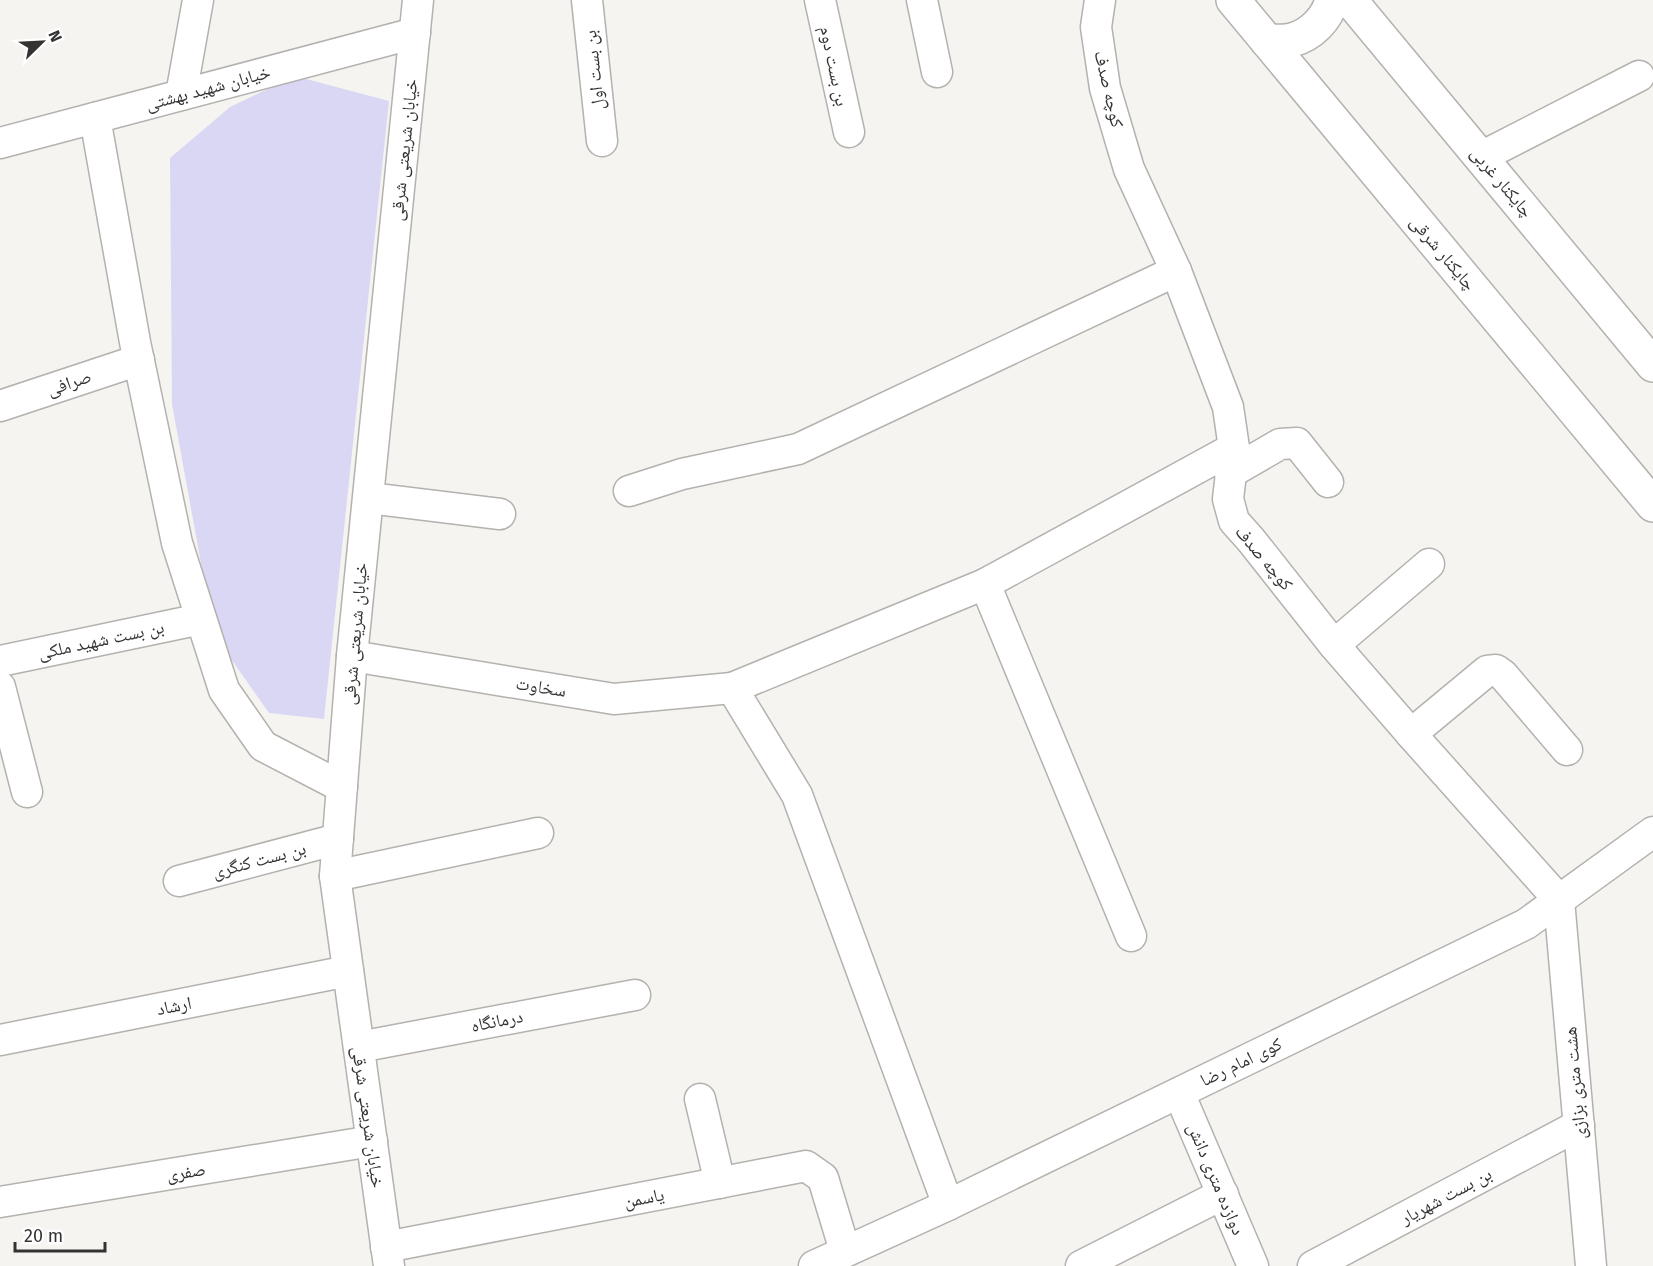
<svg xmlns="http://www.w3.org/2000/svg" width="1653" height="1266" viewBox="0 0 1653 1266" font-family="'Fira Sans','Noto Naskh Arabic',sans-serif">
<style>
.green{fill:#dad7f5}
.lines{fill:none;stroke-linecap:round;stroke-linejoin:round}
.minor-casing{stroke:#b4b1ae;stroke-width:33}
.major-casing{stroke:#b4b1ae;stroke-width:36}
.minor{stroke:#fff;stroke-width:30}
.major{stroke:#fff;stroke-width:33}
.labels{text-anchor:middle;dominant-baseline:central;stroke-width:6;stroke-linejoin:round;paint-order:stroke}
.street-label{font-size:18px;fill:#343332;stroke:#fff}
</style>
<rect width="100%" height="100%" fill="#f6f4f1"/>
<path class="green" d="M295 76 389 101 324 719 269 713 214 635 172 404 170 158 230 107Z"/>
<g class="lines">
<defs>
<g id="minor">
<path d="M587 0 602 141"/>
<path d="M820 0 849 132"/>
<path d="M922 0 937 72"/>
<path d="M1100 0 1096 27 1105 88 1129 169 1176 271 1228 407 1234 448 1228 499 1234 521 1251 540 1334 645 1411 734 1559 900 1591 1266"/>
<path d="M181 95 198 0"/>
<path d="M95 118 135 342 177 543 224 690 263 746 342 787"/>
<path d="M0 143 415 33"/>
<path d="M1481 157 1639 76"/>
<path d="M0 406 139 360"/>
<path d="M1230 473 1280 444 1297 443 1328 482"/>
<path d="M629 491 682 474 798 449 1176 271"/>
<path d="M369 498 500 514"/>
<path d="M985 584 1131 936"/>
<path d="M1334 645 1429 564"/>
<path d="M352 656 614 699 732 688"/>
<path d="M0 661 201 619"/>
<path d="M0 687 27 792"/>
<path d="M1411 734 1487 671 1496 670 1503 675 1567 750"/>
<path d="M335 876 538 833"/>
<path d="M179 881 338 839"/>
<path d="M0 1040 348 971"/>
<path d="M359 1047 635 995"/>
<path d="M1179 1093 1253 1266"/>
<path d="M700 1099 720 1183"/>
<path d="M0 1202 372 1141"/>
<path d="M948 1205 797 795 732 688 985 584 1234 448"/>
<path d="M386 1247 806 1166 823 1178 845 1251"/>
<path d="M389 1266 335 876 352 656 418 0"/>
<path d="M814 1266 948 1205 1526 924 1653 832"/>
<path d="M1081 1266 1223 1194"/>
<path d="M1313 1266 1579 1125"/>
</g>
<g id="major">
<path d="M1233 0 1653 505"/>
<path d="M1350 0 1653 365"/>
<path d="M1267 41C1275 41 1284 42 1292 40 1311 35 1327 19 1332 0"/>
</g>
</defs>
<use href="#minor" class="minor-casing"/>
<use href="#major" class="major-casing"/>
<use href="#minor" class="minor"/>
<use href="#major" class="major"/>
</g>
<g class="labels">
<g class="street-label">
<text transform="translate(834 66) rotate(78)">بن بست دوم</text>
<text transform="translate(594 70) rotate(-96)">بن بست اول</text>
<text transform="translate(208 88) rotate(-15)">خیابان شهید بهشتی</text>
<text transform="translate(1109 89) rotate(77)">کوچه صدف</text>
<text transform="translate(404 150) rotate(-84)">خیابان شریعتی شرقی</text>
<text transform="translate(1502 182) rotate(50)">چایکنار غربی</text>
<text transform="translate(1443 253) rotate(50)">چایکنار شرقی</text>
<text transform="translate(69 383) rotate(-19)">صرافی</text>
<text transform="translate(1264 558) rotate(50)">کوچه صدف</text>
<text transform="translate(355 634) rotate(-85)">خیابان شریعتی شرقی</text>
<text transform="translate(101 640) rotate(-12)">بن بست شهید ملکی</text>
<text transform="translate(541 687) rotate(9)">سخاوت</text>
<text transform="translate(259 860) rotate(-15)">بن بست کنگری</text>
<text transform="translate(174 1006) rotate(-11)">ارشاد</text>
<text transform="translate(497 1021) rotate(-11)">درمانگاه</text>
<text transform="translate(1241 1062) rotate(-26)">کوی امام رضا</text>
<text transform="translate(1575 1083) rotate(-95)">هشت متری بزازی</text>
<text transform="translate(368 1117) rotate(82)">خیابان شریعتی شرقی</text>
<text transform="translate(186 1172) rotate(-9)">صفری</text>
<text transform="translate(1216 1179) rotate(67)">دوازده متری دانش</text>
<text transform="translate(1446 1196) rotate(-28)">بن بست شهریار</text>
<text transform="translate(644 1198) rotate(-11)">یاسمن</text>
</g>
</g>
<g transform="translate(42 42) rotate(66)" stroke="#ffffff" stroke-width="4.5" paint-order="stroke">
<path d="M0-4.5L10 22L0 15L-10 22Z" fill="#343332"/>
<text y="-9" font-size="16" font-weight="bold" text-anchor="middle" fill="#343332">N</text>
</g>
<path d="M15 1242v9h90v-9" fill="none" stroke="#343332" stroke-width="3"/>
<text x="24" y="1242" font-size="18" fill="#343332" stroke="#ffffff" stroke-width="4.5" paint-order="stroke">20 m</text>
</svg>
